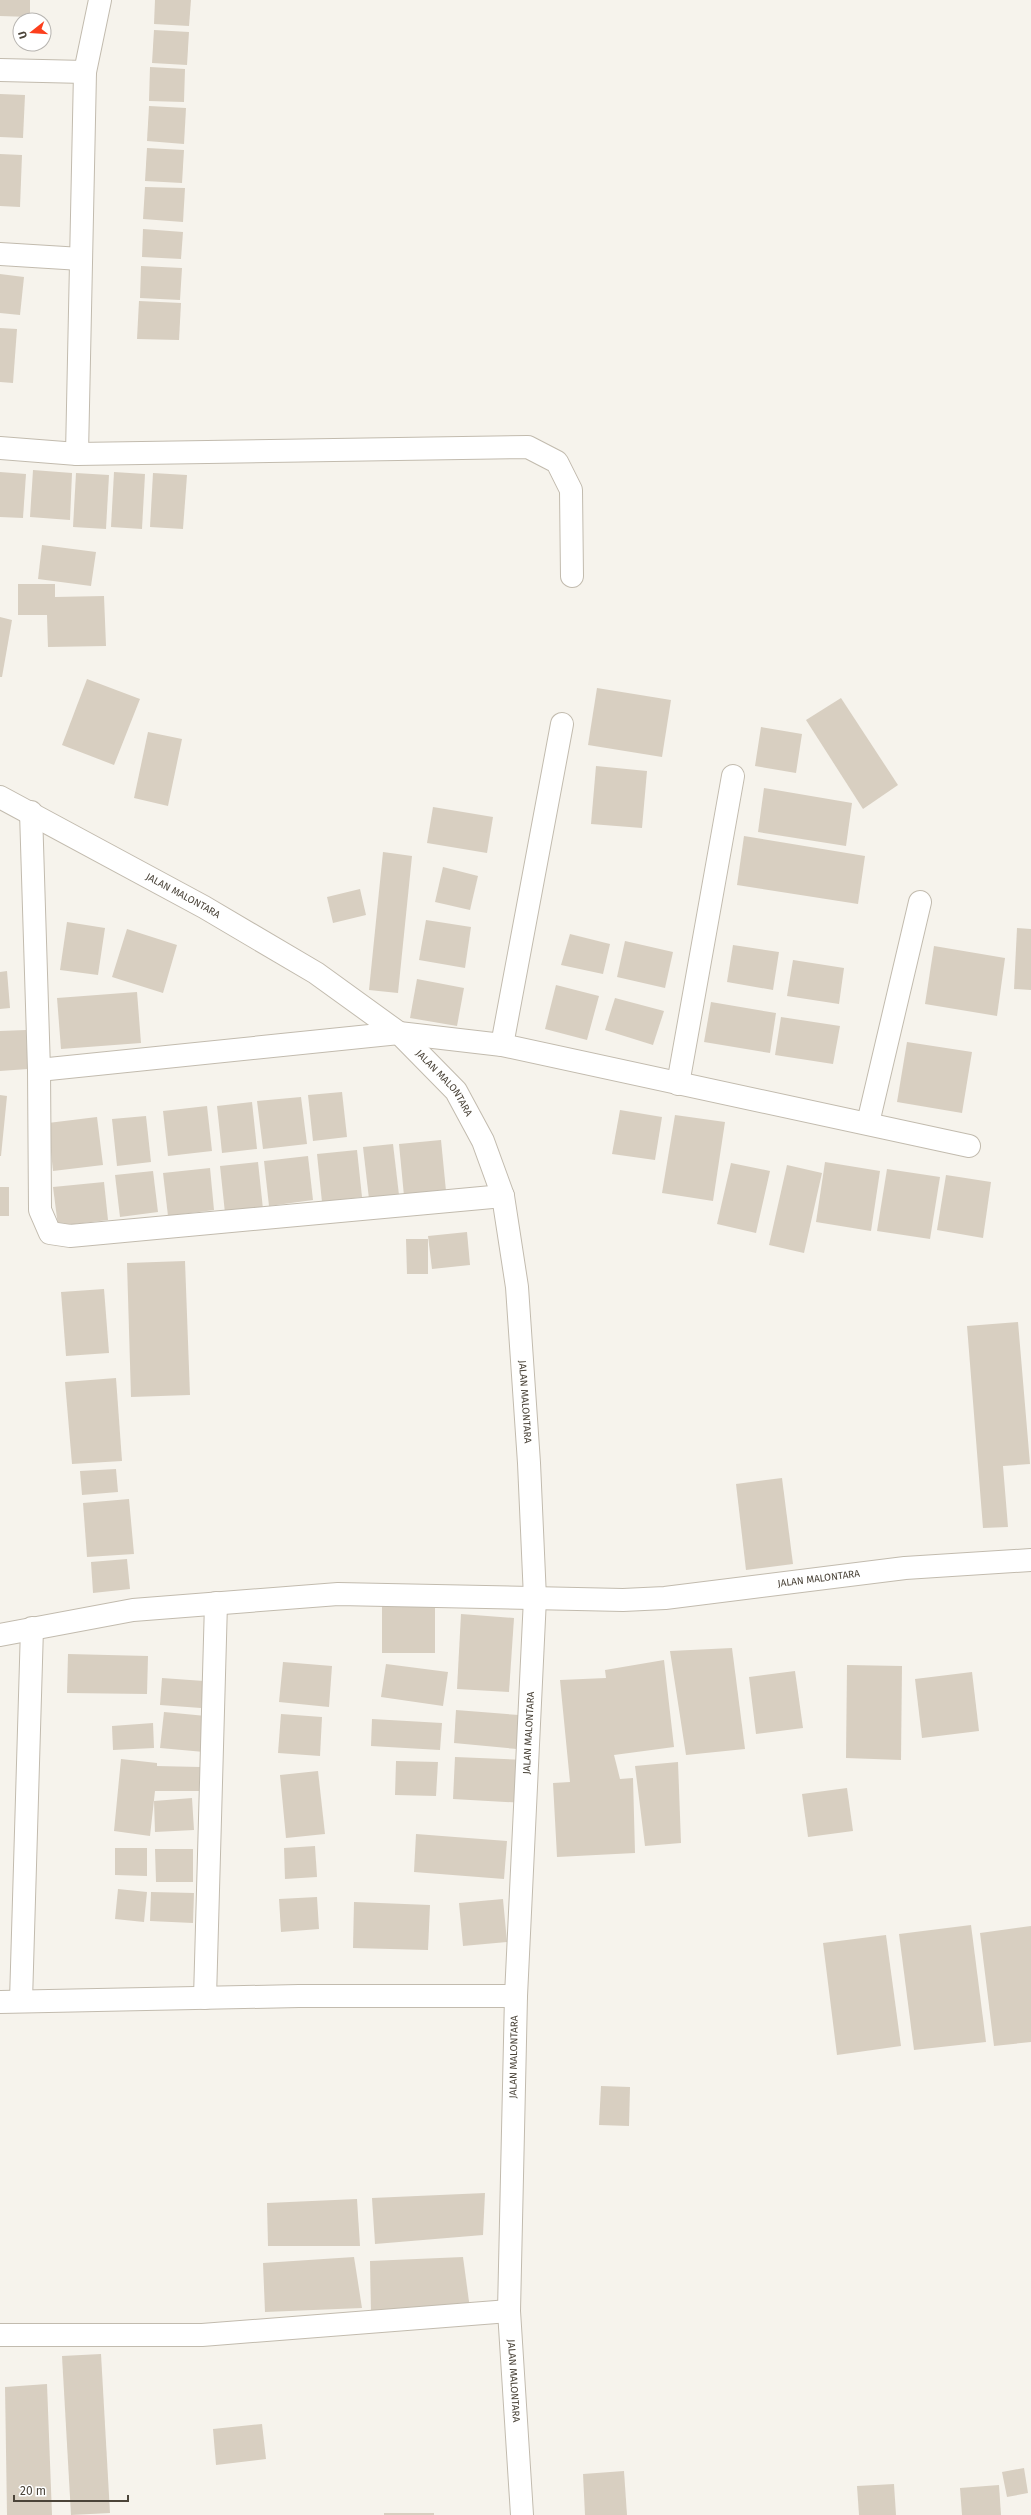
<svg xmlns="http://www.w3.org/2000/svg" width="1031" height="2515" viewBox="0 0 1031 2515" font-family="'Fira Sans',sans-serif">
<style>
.building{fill:#d8cfc1}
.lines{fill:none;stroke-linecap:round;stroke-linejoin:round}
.minor-casing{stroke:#c2bbae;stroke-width:24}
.minor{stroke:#fff;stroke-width:22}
.labels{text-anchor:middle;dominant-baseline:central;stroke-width:3;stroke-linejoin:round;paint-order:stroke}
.street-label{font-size:10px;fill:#4b4439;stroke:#fff}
</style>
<rect width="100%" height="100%" fill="#f6f3ec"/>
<g class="building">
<path d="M0 0H30V17L0 16Z"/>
<path d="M155 0H191L189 26 154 24Z"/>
<path d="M154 30 189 32 187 65 152 63Z"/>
<path d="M150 67 185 69 184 102 149 101Z"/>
<path d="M0 94 25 95 23 138 0 137Z"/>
<path d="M149 106 186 108 184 144 147 141Z"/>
<path d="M147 148 184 150 182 183 145 181Z"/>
<path d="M0 154 22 155 20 207 0 206Z"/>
<path d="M145 187 185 188 183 222 143 219Z"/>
<path d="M143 229 183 232 181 259 142 257Z"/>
<path d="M141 266 182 268 180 300 140 298Z"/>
<path d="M0 274 24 277 20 315 0 313Z"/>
<path d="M139 301 181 303 179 340 137 339Z"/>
<path d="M0 328 17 329 13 383 0 382Z"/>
<path d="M33 470 72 473 70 520 30 517Z"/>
<path d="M0 472 26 474 23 518 0 517Z"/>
<path d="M114 472 145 474 142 529 111 527Z"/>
<path d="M76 473 109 475 106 529 73 527Z"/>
<path d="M153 473 187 475 183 529 150 527Z"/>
<path d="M42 545 96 552 91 586 38 579Z"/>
<path d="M18 584H55V597L104 596 106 646 48 647 47 615H18Z"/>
<path d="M0 617 12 620 2 677H0Z"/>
<path d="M87 679 140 699 114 765 62 745Z"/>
<path d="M597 688 671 700 662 757 588 745Z"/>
<path d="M841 698 898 785 863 809 806 720Z"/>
<path d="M761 727 802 734 796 773 755 766Z"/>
<path d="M148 732 182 739 168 806 134 798Z"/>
<path d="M596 766 647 771 642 828 591 824Z"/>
<path d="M764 788 852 803 846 846 758 832Z"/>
<path d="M433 807 493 817 487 853 427 843Z"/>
<path d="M744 836 865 856 858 904 737 885Z"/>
<path d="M383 852 412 856 398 993 369 990Z"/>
<path d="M443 867 478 876 470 910 435 902Z"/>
<path d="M360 889 366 915 333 923 327 897Z"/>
<path d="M426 920 471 927 465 968 419 960Z"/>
<path d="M67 922 105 928 98 975 60 970Z"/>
<path d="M1017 928 1031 929V990L1014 989Z"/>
<path d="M127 929 177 945 163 993 112 977Z"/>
<path d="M570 934 610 944 603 974 561 965Z"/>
<path d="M625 941 673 952 665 988 617 977Z"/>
<path d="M733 945 779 952 773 990 727 982Z"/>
<path d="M934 946 1005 958 997 1016 925 1004Z"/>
<path d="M793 960 844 968 839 1004 787 996Z"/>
<path d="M7 971 10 1008 0 1009V972Z"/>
<path d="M417 979 464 988 457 1026 410 1018Z"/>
<path d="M556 985 599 996 587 1040 545 1029Z"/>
<path d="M137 992 141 1043 61 1049 57 998Z"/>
<path d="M615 998 664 1011 653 1045 605 1030Z"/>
<path d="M711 1002 776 1013 770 1053 704 1042Z"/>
<path d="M781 1017 840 1026 833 1064 775 1055Z"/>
<path d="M26 1030 28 1069 0 1071V1031Z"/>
<path d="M907 1042 972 1052 962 1113 897 1102Z"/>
<path d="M342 1092 347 1137 313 1141 308 1095Z"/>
<path d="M0 1095 7 1096 1 1156H0Z"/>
<path d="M301 1097 307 1144 263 1149 257 1101Z"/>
<path d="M252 1102 257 1149 222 1153 217 1106Z"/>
<path d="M207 1106 212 1151 168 1156 163 1111Z"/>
<path d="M620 1110 662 1117 655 1160 612 1154Z"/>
<path d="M675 1115 725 1122 713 1201 662 1193Z"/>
<path d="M146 1116 151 1162 117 1166 112 1119Z"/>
<path d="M97 1117 103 1165 53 1171 48 1123Z"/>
<path d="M441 1140 446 1191 404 1196 399 1144Z"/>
<path d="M393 1144 399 1195 369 1199 363 1147Z"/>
<path d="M357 1150 362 1197 322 1202 317 1154Z"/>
<path d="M308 1156 313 1200 269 1206 264 1161Z"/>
<path d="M258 1162 263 1209 225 1213 220 1166Z"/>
<path d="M825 1162 880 1171 871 1231 816 1222Z"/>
<path d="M731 1163 770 1171 756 1233 717 1224Z"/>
<path d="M787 1165 822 1173 804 1253 769 1245Z"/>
<path d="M210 1168 214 1210 168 1216 163 1173Z"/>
<path d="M887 1169 940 1177 930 1239 877 1231Z"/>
<path d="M153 1171 158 1212 120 1217 115 1175Z"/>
<path d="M946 1175 991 1182 983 1238 937 1230Z"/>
<path d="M104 1182 108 1220 58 1226 53 1187Z"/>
<rect x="0" y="1187" width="9" height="29"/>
<path d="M467 1232 470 1265 432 1269 428 1236Z"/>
<path d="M406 1239H428V1274H407Z"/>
<path d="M185 1261 190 1395 131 1397 127 1263Z"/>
<path d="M104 1289 109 1353 66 1356 61 1292Z"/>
<path d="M1018 1322 1030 1464 1003 1466 1008 1527 983 1528 967 1326Z"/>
<path d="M116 1378 122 1461 72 1464 65 1382Z"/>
<path d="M116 1469 118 1492 82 1495 80 1471Z"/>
<path d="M782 1478 793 1564 746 1570 736 1484Z"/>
<path d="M129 1499 134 1554 87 1557 83 1503Z"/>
<path d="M127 1559 130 1589 93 1593 91 1562Z"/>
<path d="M382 1603 435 1604V1653H382Z"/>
<path d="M461 1614 514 1618 509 1692 457 1689Z"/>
<path d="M732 1648 745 1749 686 1755 670 1651Z"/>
<path d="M68 1654 148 1656 147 1694 67 1693Z"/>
<path d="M664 1660 674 1747 614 1755 620 1779 633 1778 635 1853 557 1857 553 1783 570 1782 560 1680 606 1678 605 1670Z"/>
<path d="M283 1662 332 1666 329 1707 279 1702Z"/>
<path d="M386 1664 448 1672 443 1706 381 1697Z"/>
<path d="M847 1665 902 1666 901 1760 846 1758Z"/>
<path d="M795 1671 803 1728 756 1734 749 1677Z"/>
<path d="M972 1672 979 1731 922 1738 915 1679Z"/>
<path d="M162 1678 204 1681 201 1708 160 1705Z"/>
<path d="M456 1710 519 1715 517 1749 454 1743Z"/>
<path d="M164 1712 206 1716 204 1752 160 1748Z"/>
<path d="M281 1714 322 1717 320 1756 278 1753Z"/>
<path d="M372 1719 442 1723 440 1750 371 1746Z"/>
<path d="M153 1723 154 1748 113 1750 112 1726Z"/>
<path d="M455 1757 527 1760 525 1803 453 1799Z"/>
<path d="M121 1759 157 1763V1766L200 1767 199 1791H155L150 1836 114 1831Z"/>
<path d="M396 1761 438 1762 436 1796 395 1795Z"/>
<path d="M678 1762 681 1843 645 1846 635 1766Z"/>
<path d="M318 1771 325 1834 286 1838 280 1775Z"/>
<path d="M847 1788 853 1831 808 1837 802 1794Z"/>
<path d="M192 1798 194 1830 155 1832 154 1801Z"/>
<path d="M416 1834 507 1841 504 1879 414 1872Z"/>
<path d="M315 1846 317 1877 285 1879 284 1848Z"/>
<path d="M115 1848H147V1876L115 1875Z"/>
<path d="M155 1849H193V1882H156Z"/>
<path d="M118 1889 147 1892 144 1922 115 1919Z"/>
<path d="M151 1892 194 1893 193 1923 150 1921Z"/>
<path d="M317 1897 319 1929 281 1932 279 1899Z"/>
<path d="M503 1899 507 1942 463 1946 459 1903Z"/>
<path d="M354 1902 430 1905 428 1950 353 1948Z"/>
<path d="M971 1925 986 2042 914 2050 899 1934Z"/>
<path d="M1031 1926V2042L994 2046 980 1933Z"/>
<path d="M886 1935 901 2046 837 2055 823 1943Z"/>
<path d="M601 2086 630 2087 629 2126 599 2125Z"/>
<path d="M485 2193 483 2235 375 2244 372 2198Z"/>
<path d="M357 2199 360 2246H268L267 2203Z"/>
<path d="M354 2257 362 2308 265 2312 263 2263Z"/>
<path d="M463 2257 470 2309 371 2312 370 2261Z"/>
<path d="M101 2354 110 2513 71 2515 62 2356Z"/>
<path d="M47 2384 52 2515H7L5 2387Z"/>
<path d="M262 2424 266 2459 216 2465 213 2429Z"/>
<path d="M1024 2468 1028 2493 1007 2497 1002 2472Z"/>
<path d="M624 2471 627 2515H585L583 2474Z"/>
<path d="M894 2484 896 2515H859L857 2486Z"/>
<path d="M999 2485 1001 2515H962L960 2488Z"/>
<rect x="384" y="2513" width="50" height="2"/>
</g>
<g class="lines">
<defs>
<g id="minor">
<path d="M0 70 85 72"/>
<path d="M0 254 81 259"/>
<path d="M0 448 77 454 528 447 557 462 571 490 572 576"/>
<path d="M77 454 85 72 100 0"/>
<path id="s1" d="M0 797 204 907 316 973 399 1033 456 1091 483 1141 503 1196 517 1287 529 1463 535 1598 516 1996 509 2311 522 2515"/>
<path d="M31 812 39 1070 40 1210 50 1233 70 1236 503 1196"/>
<path d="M502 1045 562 724"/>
<path d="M39 1070 399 1033 502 1045 969 1146"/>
<path d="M678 1084 733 776"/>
<path d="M868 1123 920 902"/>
<path id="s2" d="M0 1635 133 1610 338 1594 623 1600 665 1598 905 1568 1031 1560"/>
<path d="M205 1998 216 1603"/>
<path d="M21 2001 32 1628"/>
<path d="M0 2002 299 1996H516"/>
<path d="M0 2335H202L509 2311"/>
</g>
</defs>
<use href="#minor" class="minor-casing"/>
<use href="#minor" class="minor"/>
</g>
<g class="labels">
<g class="street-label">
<text stroke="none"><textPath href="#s1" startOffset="208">JALAN MALONTARA</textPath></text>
<text stroke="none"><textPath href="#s1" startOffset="532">JALAN MALONTARA</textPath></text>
<text stroke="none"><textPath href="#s1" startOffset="868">JALAN MALONTARA</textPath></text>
<text stroke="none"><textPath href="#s2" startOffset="823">JALAN MALONTARA</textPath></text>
<text transform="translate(529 1733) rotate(-87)">JALAN MALONTARA</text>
<text transform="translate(514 2057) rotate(-89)">JALAN MALONTARA</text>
<text stroke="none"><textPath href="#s1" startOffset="1848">JALAN MALONTARA</textPath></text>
</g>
</g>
<g transform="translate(32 32) rotate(253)"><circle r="19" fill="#ffffff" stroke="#b7b4b0"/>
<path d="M0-3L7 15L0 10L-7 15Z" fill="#fc3f1d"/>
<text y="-6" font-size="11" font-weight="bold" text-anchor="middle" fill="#4b4439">U</text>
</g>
<path d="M14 2495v6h114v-6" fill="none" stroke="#4b4439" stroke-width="2"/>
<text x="20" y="2495" font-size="12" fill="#4b4439" stroke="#ffffff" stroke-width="3" paint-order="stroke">20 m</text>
</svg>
